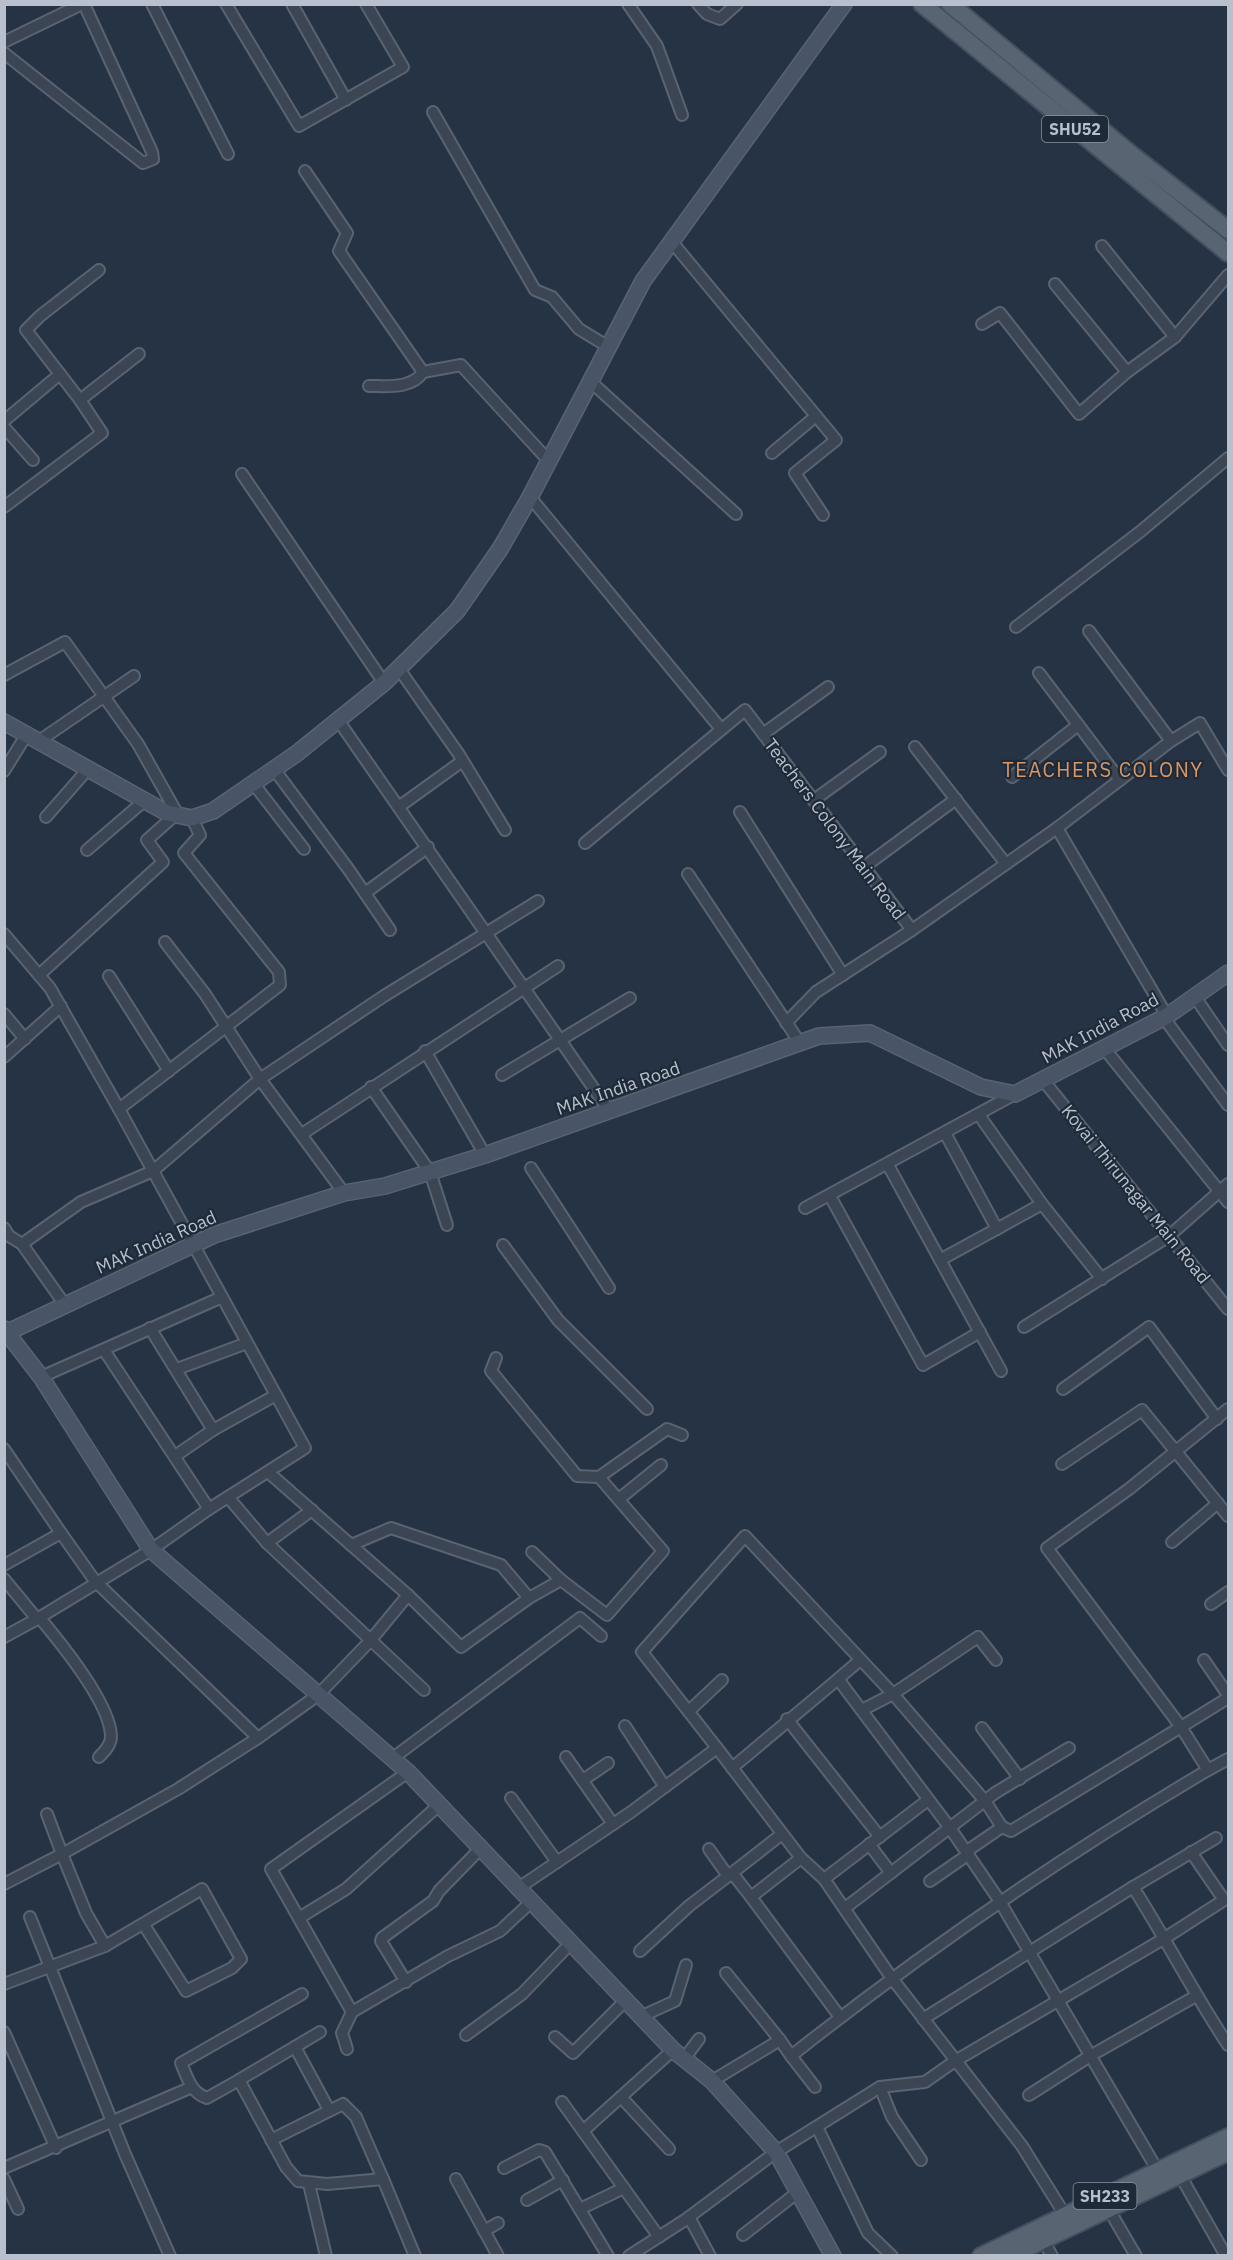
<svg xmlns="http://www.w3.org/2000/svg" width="1233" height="2260" viewBox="0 0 1233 2260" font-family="'IBM Plex Sans',sans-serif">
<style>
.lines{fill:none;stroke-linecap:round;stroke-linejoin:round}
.street-casing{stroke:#596371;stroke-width:14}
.secondary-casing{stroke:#596371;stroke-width:18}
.primary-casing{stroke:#444e5d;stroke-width:20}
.street{stroke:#3b4553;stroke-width:10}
.secondary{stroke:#495466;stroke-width:15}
.primary{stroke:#596473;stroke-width:16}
.labels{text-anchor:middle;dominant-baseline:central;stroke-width:4.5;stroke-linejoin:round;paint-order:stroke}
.shield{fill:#1f2a39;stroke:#8a93a1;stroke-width:1.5}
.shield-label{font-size:16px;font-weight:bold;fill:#b8c0cd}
.street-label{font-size:18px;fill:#b8c0cd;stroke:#1f2a39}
.neighbourhood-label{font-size:20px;letter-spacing:1.5px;fill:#da9766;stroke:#1f2a39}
</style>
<rect width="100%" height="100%" fill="#263344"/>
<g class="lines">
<defs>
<g id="street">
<path d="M152 4 228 154"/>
<path d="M226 4 299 126 403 67 366 4"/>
<path d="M292 4 346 100"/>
<path d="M628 4 657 46 682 115"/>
<path d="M698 4 707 14 720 19 737 4"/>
<path d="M4 42 82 4"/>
<path d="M4 53 143 163 153 159 152 152 84 4"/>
<path d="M433 112 535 290 552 297 579 329 607 346"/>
<path d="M305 171 347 233 339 251 423 372"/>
<path d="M672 242 836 440 795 473 823 515"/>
<path d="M1102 246 1175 337"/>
<path d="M1055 284 1127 372"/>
<path d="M982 324 1000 313 1079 414 1127 372 1175 337 1228 275"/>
<path d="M590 381 736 514"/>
<path d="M369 386C388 386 412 389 423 372L461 365 548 460"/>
<path d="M80 400 139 354"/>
<path d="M4 421 60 374"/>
<path d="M4 427 33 460"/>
<path d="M772 453 816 416"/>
<path d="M242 474 384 683"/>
<path d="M530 497 721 729"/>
<path d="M4 507 102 433 80 400 26 330 40 316 99 270"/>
<path d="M1016 627 1141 531 1228 458"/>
<path d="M1089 631 1171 741"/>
<path d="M399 669 458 753 505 830"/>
<path d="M1039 673 1120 780"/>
<path d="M4 675 65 642 138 744 178 815"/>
<path d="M338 720 610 1112"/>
<path d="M763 734 828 687"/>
<path d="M39 741 134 676"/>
<path d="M915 747 1006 864"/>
<path d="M274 769 349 870 390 930"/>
<path d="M4 771 27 734"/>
<path d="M1012 777 1078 725"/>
<path d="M253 783 304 849"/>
<path d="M814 800 880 752"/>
<path d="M400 806 461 762"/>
<path d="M740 812 843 975"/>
<path d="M46 817 88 769"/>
<path d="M1057 828 1167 1016"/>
<path d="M585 843 745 710 912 930 1057 828 1171 741 1200 723 1228 770"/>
<path d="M87 850 144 801"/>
<path d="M864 867 956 799"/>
<path d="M688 874 800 1043"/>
<path d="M365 893 428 847"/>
<path d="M4 934 50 988 119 1109"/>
<path d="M165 942 205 994 260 1079 344 1193"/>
<path d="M39 975 163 862 147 840 175 815"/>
<path d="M109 976 169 1071"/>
<path d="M1195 997 1228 1045"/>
<path d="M4 1014 25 1039"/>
<path d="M1164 1018 1228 1105"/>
<path d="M786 1023 816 992 912 930"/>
<path d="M1104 1048 1228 1202"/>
<path d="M425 1051 485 1155"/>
<path d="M4 1057 61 1006"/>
<path d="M502 1075 630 998"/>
<path d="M1043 1080 1228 1309"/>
<path d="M371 1087 430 1172 447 1225"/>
<path d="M979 1115 1042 1204 1102 1279"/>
<path d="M945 1133 997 1229"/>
<path d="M302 1134 558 966"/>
<path d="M888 1165 1001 1371"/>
<path d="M531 1168 609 1288"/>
<path d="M830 1196 923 1365 980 1332"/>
<path d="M805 1208 1015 1094"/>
<path d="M4 1228 9 1236 22 1244 65 1305"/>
<path d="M22 1244 81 1202 153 1171 260 1079 384 996 538 901"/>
<path d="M503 1245 558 1320 647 1409"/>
<path d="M940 1260 1042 1204"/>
<path d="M1024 1327 1169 1236 1228 1184"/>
<path d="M150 1328 213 1430"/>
<path d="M104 1350 209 1509"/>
<path d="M496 1358 491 1371 577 1476 599 1477 663 1551 607 1615 561 1580 532 1552"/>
<path d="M177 1369 247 1343"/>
<path d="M41 1377 222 1297"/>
<path d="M1063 1389 1149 1327 1217 1419"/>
<path d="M1228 1409 1129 1489 1047 1548 1181 1727 1228 1698"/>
<path d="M4 1449 61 1533 4 1565"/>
<path d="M175 1456 213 1430 276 1395"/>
<path d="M1062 1464 1142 1410 1228 1516"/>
<path d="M268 1472 408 1595 461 1647 529 1598 561 1580"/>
<path d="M599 1477 667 1429 682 1435"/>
<path d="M228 1497 267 1543"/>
<path d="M619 1499 661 1465"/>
<path d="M312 1510 267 1543 424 1690"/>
<path d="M61 1533 95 1581 258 1738"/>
<path d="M1172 1542 1218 1503"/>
<path d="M351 1545 391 1528 501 1565 529 1598"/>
<path d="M4 1579 37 1619 151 1550 209 1509 305 1448 119 1109 280 985 279 972 184 853 200 835 192 818"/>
<path d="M1211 1604 1228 1592"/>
<path d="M39 1617C60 1642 112 1705 111 1738 110 1746 104 1752 99 1757"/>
<path d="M4 1637 37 1619"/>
<path d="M996 1660 978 1637 893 1694 985 1801 1002 1827"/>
<path d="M1204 1660 1228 1695"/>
<path d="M838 1679 859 1661"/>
<path d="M690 1710 722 1680"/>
<path d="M787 1719 880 1837"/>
<path d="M625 1726 665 1787"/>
<path d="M982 1728 1020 1779"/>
<path d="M717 1748 642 1652 745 1536 893 1694 862 1710"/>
<path d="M566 1757 613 1824"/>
<path d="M393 1758 580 1618 601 1636"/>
<path d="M732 1768 838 1679 950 1828 999 1900 1158 2171"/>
<path d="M1208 1770 1228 1759"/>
<path d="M408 1772 271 1869 352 2012 448 1956 500 1931 530 1903"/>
<path d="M583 1780 608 1763"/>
<path d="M511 1798 557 1862"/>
<path d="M869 1844 891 1873"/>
<path d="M709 1849 728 1876"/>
<path d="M801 1858 751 1897 840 2017"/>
<path d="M824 1879 928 1800"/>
<path d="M930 1881 969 1854"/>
<path d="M4 1884 62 1854 47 1814"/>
<path d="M1133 1887 1216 1838"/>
<path d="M517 1889 631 1812 717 1748 801 1858 824 1879 891 1977 1022 2146 1065 2215"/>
<path d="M751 1897 732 1873 782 1834"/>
<path d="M845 1908 995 1793 1069 1748"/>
<path d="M30 1917 125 2154 170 2256"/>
<path d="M299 1918 346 1889 439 1805"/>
<path d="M105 1946 86 1913 62 1854 178 1789 258 1738 318 1695 370 1641 408 1595"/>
<path d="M640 1951 689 1906 732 1873"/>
<path d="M726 1973 780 2040"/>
<path d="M406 1982 381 1941 382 1938 433 1901 439 1891 479 1850"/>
<path d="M4 1984 105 1946 202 1889 241 1959 232 1968 186 1991 144 1925"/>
<path d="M302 1994 181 2063C187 2077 191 2093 207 2098L239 2080 286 2167 298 2181 327 2184 383 2179 415 2256"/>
<path d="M640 2017 675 2001 686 1965"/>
<path d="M923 2019 1133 1887C1166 1939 1194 1994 1228 2045"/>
<path d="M4 2032 56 2148"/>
<path d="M466 2035 522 1994 570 1944"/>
<path d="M555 2037 573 2053 625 2001"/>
<path d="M295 2047 329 2110"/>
<path d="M347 2049 342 2033 352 2012"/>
<path d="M791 2056 815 2087"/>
<path d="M684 2059 699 2039"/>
<path d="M239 2080 320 2032"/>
<path d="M712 2081 780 2040 791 2056C926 1949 1059 1858 1208 1770L1181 1727 1011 1831 1002 1827 967 1851"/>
<path d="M880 2087 892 2117 921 2160"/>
<path d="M1029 2095 1090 2056 1196 1996"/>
<path d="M621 2097 669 2149"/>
<path d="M562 2102 659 2237"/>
<path d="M817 2127 868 2233 892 2256"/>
<path d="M583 2131 673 2050"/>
<path d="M271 2140 343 2104 356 2117 383 2179"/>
<path d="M4 2168 192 2087"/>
<path d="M504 2168 539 2150 545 2152 608 2256"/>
<path d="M1180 2175 1226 2256"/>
<path d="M4 2179 18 2209"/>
<path d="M456 2179 498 2256"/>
<path d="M309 2184 326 2256"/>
<path d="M527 2200 563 2180"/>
<path d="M1108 2208 1136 2256"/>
<path d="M580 2209 624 2188"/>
<path d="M689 2217 710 2256"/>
<path d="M484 2231 498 2223"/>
<path d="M743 2235 798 2192"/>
<path d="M1043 2240 1052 2256"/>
<path d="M629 2256 685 2220 776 2152 880 2087 925 2082 955 2061 1165 1938 1224 1900 1191 1852"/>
</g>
<g id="secondary">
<path d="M4 722 167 813 192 818 213 811 296 754 384 683 457 611 500 549 530 497 643 281 844 4"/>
<path d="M4 1329 41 1377 151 1550 408 1772 673 2050 712 2081 776 2152 833 2256"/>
<path d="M4 1334 214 1235 344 1193 385 1186 485 1155 819 1036 870 1033 981 1087 1015 1094 1167 1016 1228 973"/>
</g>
<g id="primary">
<path d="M922 4 1228 253"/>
<path d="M950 4 1132 155 1228 230"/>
<path d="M981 2256 1228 2137"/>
<path d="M1010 2256 1228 2152"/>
</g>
</defs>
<use href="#street" class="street-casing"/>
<use href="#secondary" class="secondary-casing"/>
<use href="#primary" class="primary-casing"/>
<use href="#street" class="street"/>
<use href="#secondary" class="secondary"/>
<use href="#primary" class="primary"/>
</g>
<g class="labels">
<g class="shield">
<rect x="1042" y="116" width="66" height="26" rx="4.5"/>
<rect x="1073.5" y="2183" width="63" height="26" rx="4.5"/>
</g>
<g class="shield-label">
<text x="1075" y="129">SHU52</text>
<text x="1105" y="2196">SH233</text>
</g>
<g class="street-label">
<text transform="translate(835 829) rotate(53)">Teachers Colony Main Road</text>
<text transform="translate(1100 1028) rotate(-28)">MAK India Road</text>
<text transform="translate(618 1088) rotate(-19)">MAK India Road</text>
<text transform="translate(1136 1194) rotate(51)">Kovai Thirunagar Main Road</text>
<text transform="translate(156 1242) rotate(-24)">MAK India Road</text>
</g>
<g class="neighbourhood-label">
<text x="1103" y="769">TEACHERS COLONY</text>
</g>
</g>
<rect width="1233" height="2260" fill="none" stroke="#b8c0cd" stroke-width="12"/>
</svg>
